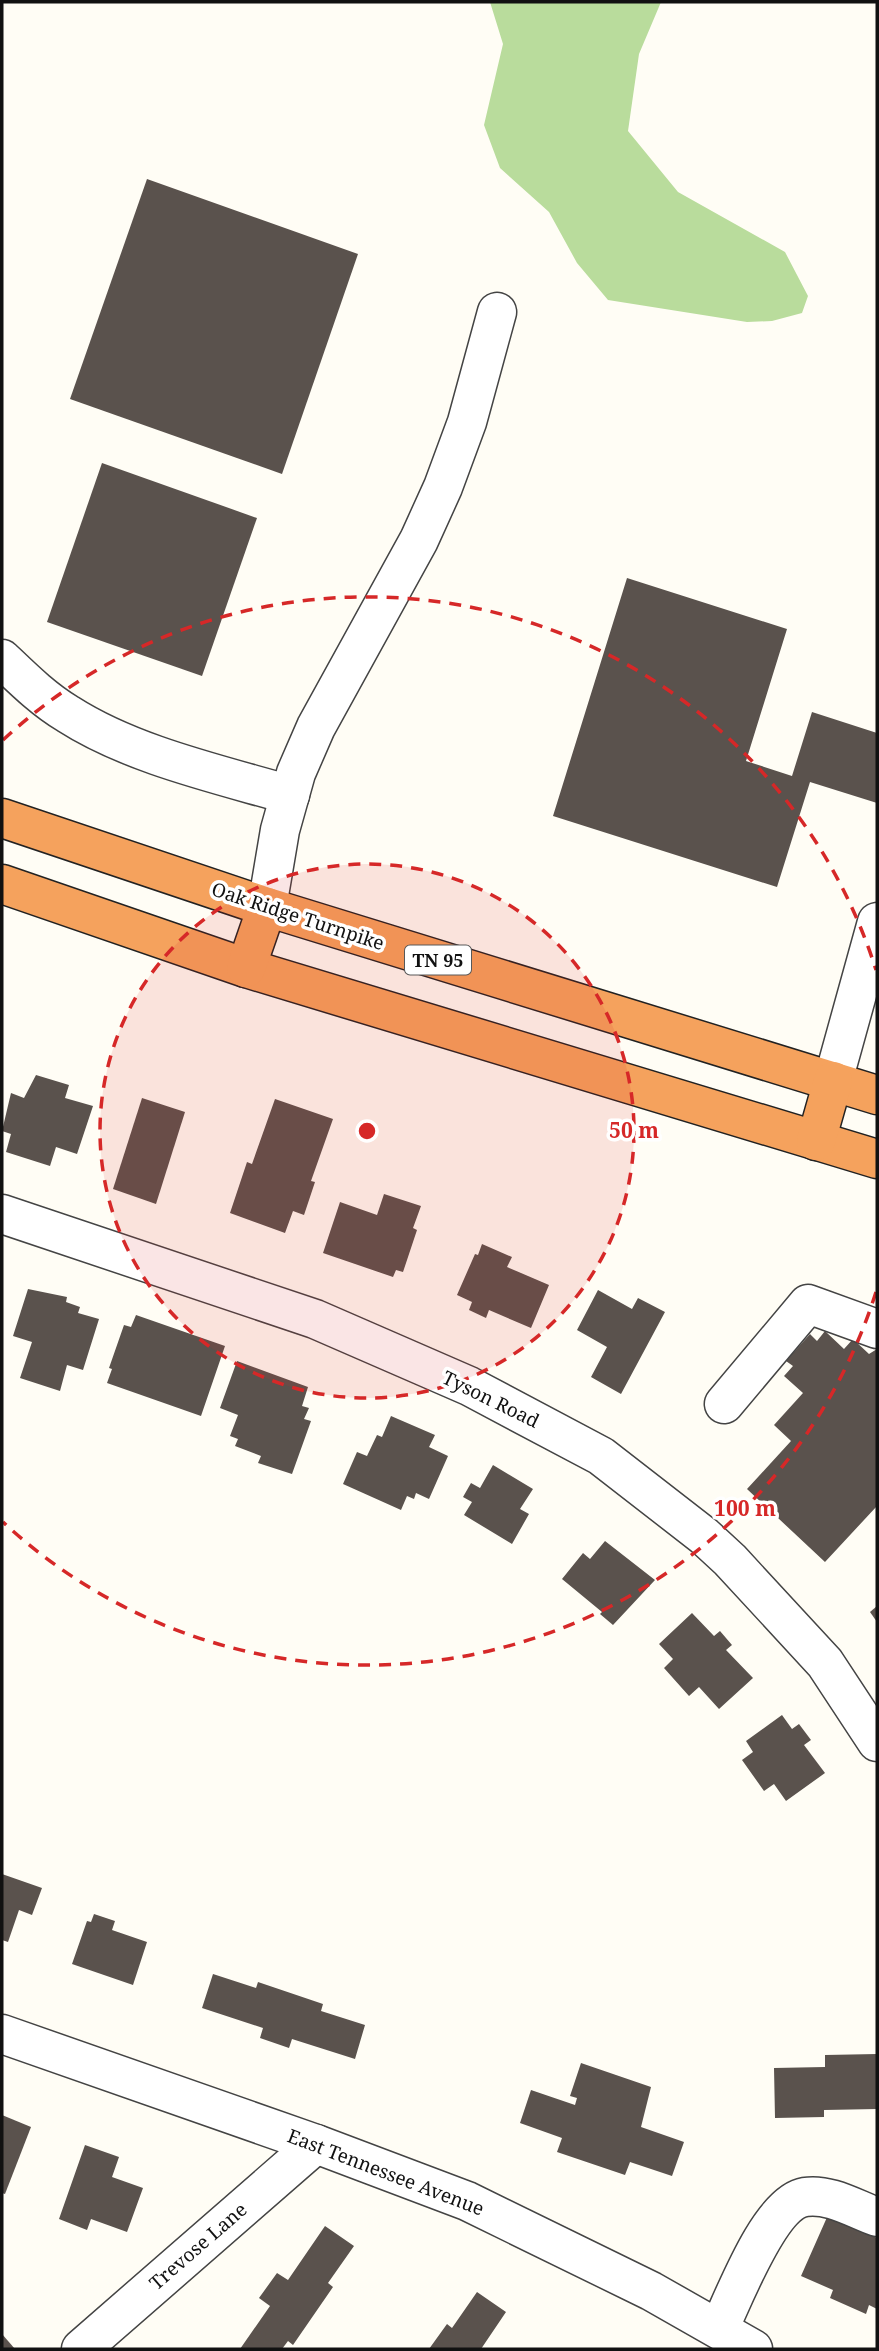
<svg xmlns="http://www.w3.org/2000/svg" width="879" height="2351" viewBox="0 0 879 2351" font-family="'Noto Serif',serif">
<style>
.forest{fill:#b9dc9c}
.building{fill:#5a524d}
.lines{fill:none;stroke-linecap:round;stroke-linejoin:round}
.minor-casing{stroke:#444;stroke-width:41}
.highway-casing{stroke:#222;stroke-width:41}
.minor{stroke:#fff;stroke-width:38}
.highway{stroke:#f5a25d;stroke-width:38}
.ring{fill:none;stroke:#d62828;stroke-width:3.5;stroke-dasharray:12 9}
.labels{text-anchor:middle;dominant-baseline:central;stroke-width:7;stroke-linejoin:round;paint-order:stroke}
.shield{fill:#fff;stroke:#585858;stroke-width:2}
.shield-label{font-size:18px;font-weight:bold;fill:#111}
.street-label{font-size:19px;fill:#111;stroke:#fff}
.centre{fill:#d62828;stroke:#fff;stroke-width:3.5}
.ring-label{font-size:21px;text-anchor:middle;font-weight:bold;fill:#d62828;stroke:#fff;stroke-width:7;stroke-linejoin:round;paint-order:stroke}
</style>
<rect width="100%" height="100%" fill="#fffdf5"/>
<path class="forest" d="M490 2H661L639 54 628 131 678 192 785 252 808 296 802 313 772 321 747 322 608 300 577 263 549 212 500 168 484 125 503 44Z"/>
<g class="building">
<path d="M147 179 358 254 282 474 70 399Z"/>
<path d="M102 463 257 518 202 676 47 622Z"/>
<path d="M627 578 787 629 746 761 792 776 812 712 877 733V803L810 782 777 887 553 816Z"/>
<path d="M36 1075 69 1085 65 1098 93 1106 77 1154 56 1147 50 1166 6 1152 11 1134 2 1131 11 1093 24 1098Z"/>
<path d="M142 1098 185 1112 156 1204 113 1189Z"/>
<path d="M275 1099 333 1119 311 1181 315 1182 304 1215 293 1211 285 1233 230 1213 247 1162 252 1164Z"/>
<path d="M384 1194 421 1206 413 1228 417 1230 403 1272 396 1270 393 1277 323 1253 340 1202 377 1215Z"/>
<path d="M482 1244 512 1257 507 1267 549 1285 531 1328 489 1310 486 1318 469 1310 472 1302 457 1295 475 1254 478 1255Z"/>
<path d="M28 1289 67 1297 66 1302 80 1307 78 1313 99 1319 83 1370 67 1365 60 1391 20 1378 32 1342 13 1336Z"/>
<path d="M598 1290 632 1309 638 1298 665 1312 621 1394 591 1377 607 1347 577 1330Z"/>
<path d="M136 1315 225 1346 201 1416 107 1383 112 1369 109 1368 124 1325 131 1327Z"/>
<path d="M825 1331 844 1349 853 1339 869 1354 877 1349V1506L825 1562 747 1489 791 1441 774 1425 803 1393 784 1376 793 1366 786 1361 810 1334 817 1341Z"/>
<path d="M237 1361 308 1387 302 1406 309 1408 304 1419 311 1421 292 1474 258 1463 261 1456 235 1446 238 1439 230 1436 238 1415 220 1408Z"/>
<path d="M391 1416 435 1435 429 1447 448 1456 429 1499 416 1493 414 1499 407 1496 401 1510 343 1484 357 1452 367 1456 377 1435 382 1437Z"/>
<path d="M493 1465 533 1489 520 1509 529 1514 512 1544 464 1515 472 1502 463 1497 471 1483 480 1488Z"/>
<path d="M605 1541 655 1580 613 1625 600 1614 602 1612 562 1579 583 1553 590 1559Z"/>
<path d="M877 1606V1622L870 1612Z"/>
<path d="M692 1613 714 1636 720 1631 732 1645 726 1650 753 1678 719 1709 699 1687 689 1696 664 1668 673 1659 659 1644Z"/>
<path d="M782 1715 792 1729 799 1724 811 1740 804 1745 825 1773 786 1801 774 1784 764 1791 742 1760 753 1752 746 1741Z"/>
<path d="M2 1874 42 1888 32 1915 19 1910 8 1942 2 1940Z"/>
<path d="M94 1914 115 1921 112 1930 147 1942 133 1985 72 1964 87 1921 91 1922Z"/>
<path d="M213 1974 256 1988 258 1982 323 2004 321 2011 365 2025 355 2059 292 2039 289 2048 260 2038 263 2028 202 2008Z"/>
<path d="M877 2054V2109L824 2110V2117L775 2118 774 2068 825 2067V2055Z"/>
<path d="M581 2063 651 2087 641 2127 684 2142 672 2176 630 2162 625 2175 557 2152 562 2138 520 2123 531 2090 575 2105 577 2098 570 2096Z"/>
<path d="M2 2115 31 2127 5 2194 2 2193Z"/>
<path d="M85 2145 119 2157 112 2177 143 2188 127 2232 91 2219 87 2230 59 2219Z"/>
<path d="M828 2215 877 2238V2309L869 2305 866 2314 830 2298 833 2290 801 2276Z"/>
<path d="M325 2226 354 2246 328 2283 333 2287 293 2345 288 2341 282 2349H240L270 2306 259 2298 277 2273 288 2280Z"/>
<path d="M477 2292 506 2312 481 2349H429L447 2324 452 2328Z"/>
<path d="M2 2334 15 2349H2Z"/>
</g>
<g class="lines">
<defs>
<g id="minor">
<path d="M2 659C23 679 43 699 68 714 132 755 218 774 290 795"/>
<path d="M267 907 280 830 296 773 316 727 419 540 443 487 467 422 497 312"/>
<path d="M833 1081 877 922"/>
<path d="M2 1214 315 1319 469 1386 601 1456 704 1536 730 1560 825 1663 877 1742"/>
<path d="M724 1404 808 1304 877 1329"/>
<path d="M2 2034 316 2144 467 2201 651 2291 753 2349"/>
<path d="M719 2329C734 2298 769 2203 805 2197 829 2193 855 2209 877 2217"/>
<path d="M81 2349 316 2144"/>
</g>
<g id="highway">
<path d="M2 818 267 907 877 1095"/>
<path d="M2 884 246 968 877 1159"/>
<path d="M246 968 267 907"/>
<path d="M816 1141 833 1081"/>
</g>
</defs>
<use href="#minor" class="minor-casing"/>
<use href="#highway" class="highway-casing"/>
<use href="#minor" class="minor"/>
<use href="#highway" class="highway"/>
</g>
<circle cx="367" cy="1131" r="267" fill="#d62828" fill-opacity=".12"/>
<g class="ring">
<circle cx="367" cy="1131" r="267"/>
<path d="M876 1292A534 534 0 0 1 3 1522M3 740A534 534 0 0 1 876 970"/>
</g>
<g class="labels">
<rect class="shield" x="405" y="945.5" width="66" height="29" rx="5"/>
<g class="shield-label">
<text x="438" y="960">TN 95</text>
</g>
<g class="street-label">
<text transform="translate(298 916) rotate(18)">Oak Ridge Turnpike</text>
<text transform="translate(491 1399) rotate(26)">Tyson Road</text>
<text transform="translate(386 2172) rotate(21)">East Tennessee Avenue</text>
<text transform="translate(198 2246) rotate(-41)">Trevose Lane</text>
</g>
</g>
<circle cx="367" cy="1131" r="10" class="centre"/>
<g class="ring-label">
<text x="634" y="1138">50 m</text>
<text x="745" y="1516">100 m</text>
</g>
<rect width="879" height="2351" fill="none" stroke="#111111" stroke-width="7"/>
</svg>
